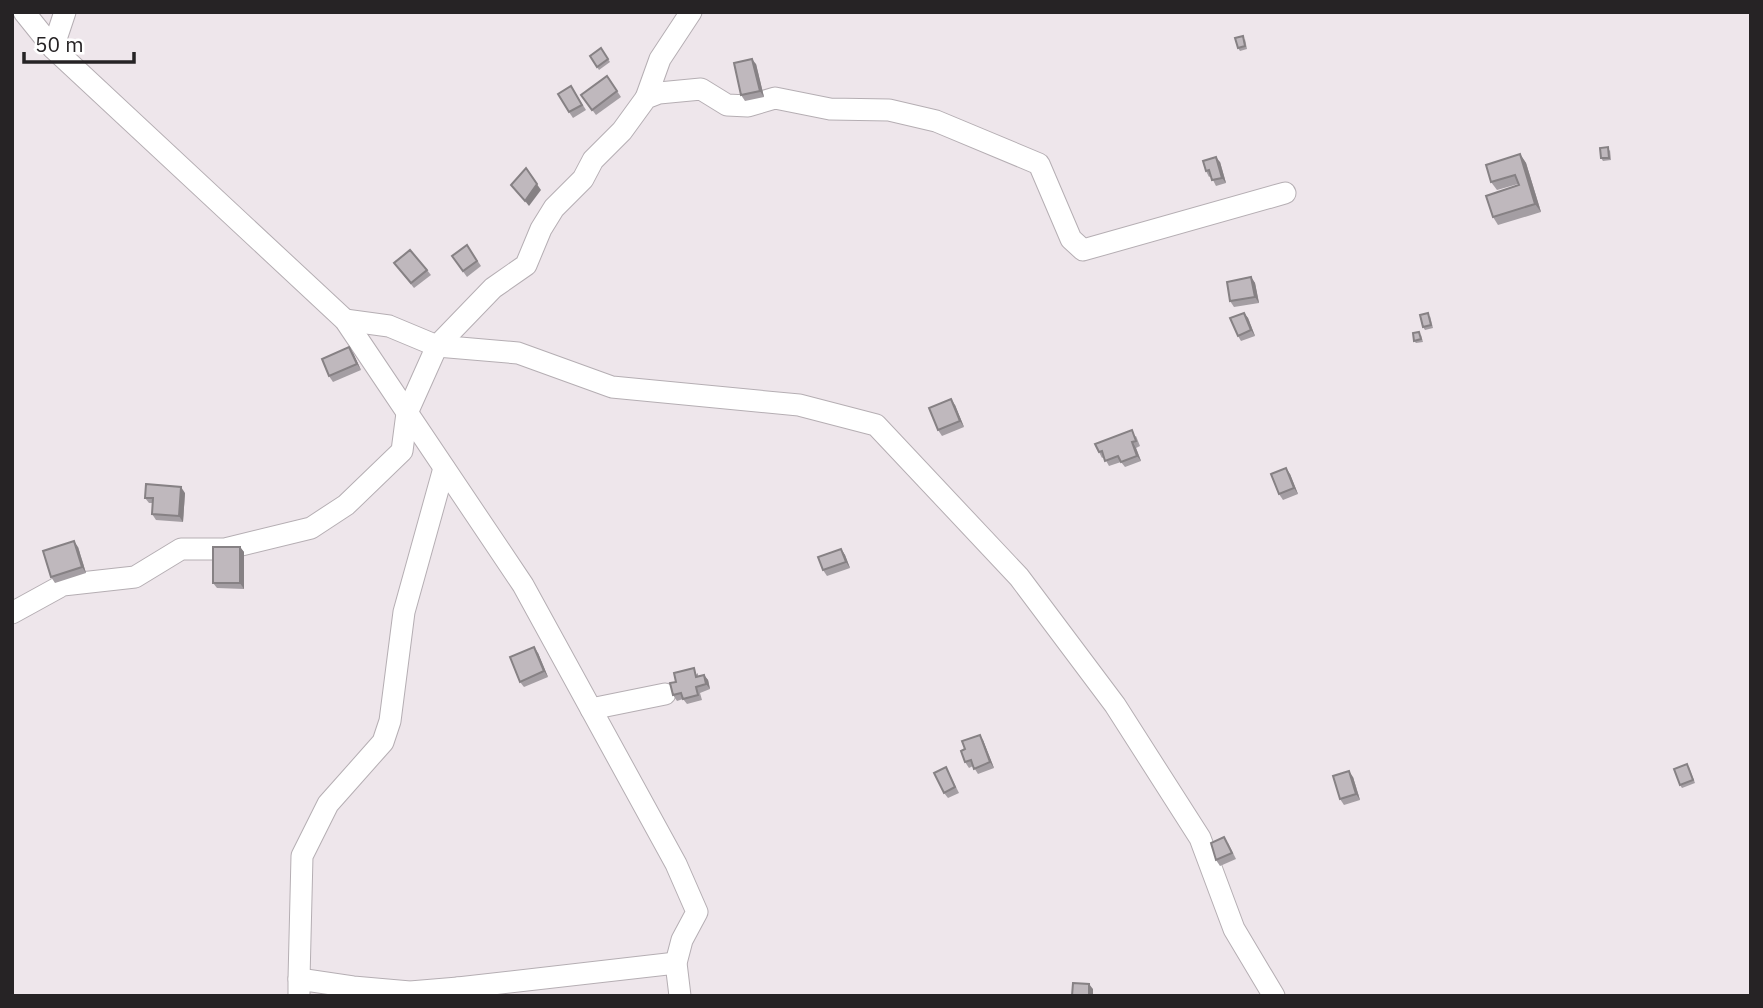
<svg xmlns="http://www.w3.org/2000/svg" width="1763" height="1008" viewBox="0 0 1763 1008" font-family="'IBM Plex Sans',sans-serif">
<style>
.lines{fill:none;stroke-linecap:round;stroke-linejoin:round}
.minor-casing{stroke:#b5aeb3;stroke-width:23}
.minor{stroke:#fff;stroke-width:21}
.wall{fill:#a49ea3}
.shaded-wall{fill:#868184}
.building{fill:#bfb8bd;stroke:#868184;stroke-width:2}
</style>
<rect width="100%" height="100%" fill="#eee6eb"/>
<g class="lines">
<defs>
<g id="minor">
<path d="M24 12 53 48 345 320 523 585 676 864 697 912 682 940 676 963 680 996"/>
<path d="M53 48 65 12"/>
<path d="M646 98 660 59 691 12"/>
<path d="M437 346 518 353 612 387 799 405 876 425 1019 577 1115 705 1200 838 1234 929 1274 996"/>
<path d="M437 346 493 288 526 265 541 229 554 208 583 179 593 160 622 131 646 98 659 93 701 89 727 105 748 106 775 98 830 109 889 110 936 121 1039 164 1071 239 1083 250 1285 193"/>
<path d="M12 613 63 585 135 577 181 549H225L311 528 346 505 402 451 407 413 437 346 389 326 345 320"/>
<path d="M591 709 665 694"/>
<path d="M299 979 302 856 328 804 383 742 390 721 404 612 444 468"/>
<path d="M458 988 676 963"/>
<path d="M299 996V979L353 987 410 992 458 988 468 995"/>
</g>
</defs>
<use href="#minor" class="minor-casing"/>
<use href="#minor" class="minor"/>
</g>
<g class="wall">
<path d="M1245 39 1247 49 1240 51 1238 48Z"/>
<path d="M601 48 610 62 599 70 590 56Z"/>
<path d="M756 64 764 97 745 101 741 95Z"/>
<path d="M607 76 621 97 596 115 581 95Z"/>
<path d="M571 86 586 110 573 118 569 112Z"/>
<path d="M1610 150 1611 160 1603 161 1601 158Z"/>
<path d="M1520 154 1526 163 1541 212 1498 225 1493 217 1519 185 1518 184 1497 190 1491 182Z"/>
<path d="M1220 162 1226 183 1216 186 1211 176 1209 177 1206 171Z"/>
<path d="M467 245 481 266 467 277 452 256Z"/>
<path d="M398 268 427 270 431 275 414 288Z"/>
<path d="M1251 277 1255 283 1259 303 1234 307 1230 301Z"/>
<path d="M1244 313 1248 318 1255 336 1241 341 1238 336Z"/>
<path d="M1430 316 1433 328 1425 330 1423 327Z"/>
<path d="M1421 335 1423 342 1416 343 1414 341Z"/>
<path d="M353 353 361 370 333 382 329 376Z"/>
<path d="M955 405 964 427 942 436 938 430Z"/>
<path d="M1136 436 1140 446 1136 448 1141 461 1125 467 1121 462 1109 466 1104 457 1102 458 1099 452Z"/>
<path d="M1290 474 1298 494 1283 500 1279 494Z"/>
<path d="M185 493 183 522 156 520 152 514 153 503H149L145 498Z"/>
<path d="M78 547 86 573 55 583 51 577Z"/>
<path d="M240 547 244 552V589L217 588 213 583Z"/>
<path d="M841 549 845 555 850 568 827 576 823 570Z"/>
<path d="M538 653 548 677 524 687 520 682Z"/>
<path d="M698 673V676L704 675 708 680 710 689 700 693 702 700 687 704 683 699 677 701 673 695Z"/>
<path d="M983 740 994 768 978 774 973 766 969 768 965 762Z"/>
<path d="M946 767 959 793 948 798 944 793Z"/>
<path d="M1689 767 1695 783 1682 788 1680 785Z"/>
<path d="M1353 777 1360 800 1344 805 1340 799Z"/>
<path d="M1228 843 1236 859 1220 866 1216 860Z"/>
</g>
<g class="shaded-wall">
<path d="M752 59 756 64 764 97 760 91Z"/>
<path d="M1520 154 1526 163 1541 212 1535 204Z"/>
<path d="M1216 157 1220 162 1226 183 1222 178Z"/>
<path d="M526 168 541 190 529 206 525 201Z"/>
<path d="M1251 277 1255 283 1259 303 1255 297Z"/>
<path d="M1244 313 1248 318 1255 336 1251 330Z"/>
<path d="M349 347 353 353 361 370 357 364Z"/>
<path d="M951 399 955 405 964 427 960 421Z"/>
<path d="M1132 442 1136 448 1141 461 1137 456Z"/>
<path d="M1286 468 1290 474 1298 494 1294 488Z"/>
<path d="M181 487 185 493 183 522 179 516Z"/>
<path d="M74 541 78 547 86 573 82 567Z"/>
<path d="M240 547 244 552V589L240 583Z"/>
<path d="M841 549 845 555 850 568 846 562Z"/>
<path d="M534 647 538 653 548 677 544 671Z"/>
<path d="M704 675 708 680 710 689 706 684Z"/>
<path d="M980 735 983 740 994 768 990 762Z"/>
<path d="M1349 771 1353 777 1360 800 1356 794Z"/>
<path d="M1089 984 1093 989V996H1089Z"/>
</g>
<g class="building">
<path d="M1243 36 1245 46 1238 48 1235 38Z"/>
<path d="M601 48 608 59 597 67 590 56Z"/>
<path d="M752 59 760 91 741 95 734 63Z"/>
<path d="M607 76 617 91 592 110 581 95Z"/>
<path d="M571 86 582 105 569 112 558 94Z"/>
<path d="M1608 147 1609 158H1601L1600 148Z"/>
<path d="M1520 154 1535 204 1493 217 1486 196 1519 185 1515 175 1491 182 1486 165Z"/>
<path d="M1216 157 1222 178 1212 180 1209 170 1206 171 1203 161Z"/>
<path d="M526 168 537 184 525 201 511 185Z"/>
<path d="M467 245 477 261 463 271 452 256Z"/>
<path d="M410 250 427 270 411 283 394 263Z"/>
<path d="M1251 277 1255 297 1230 301 1227 282Z"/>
<path d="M1244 313 1251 330 1238 336 1230 318Z"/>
<path d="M1428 313 1431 325 1423 327 1420 315Z"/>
<path d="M1419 332 1421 339 1414 341 1413 333Z"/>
<path d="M349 347 357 364 329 376 322 359Z"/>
<path d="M951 399 960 421 938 430 929 408Z"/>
<path d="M1132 430 1136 441 1132 442 1137 456 1121 462 1118 456 1105 461 1102 451 1099 452 1095 444Z"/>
<path d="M1286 468 1294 488 1279 494 1271 474Z"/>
<path d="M146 484 181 487 179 516 152 514 153 498H145Z"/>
<path d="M74 541 82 567 51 577 43 551Z"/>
<rect x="213" y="547" width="27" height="36"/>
<path d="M841 549 846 562 823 570 818 557Z"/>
<path d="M534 647 544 671 520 682 510 657Z"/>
<path d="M694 668 696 677 704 675 706 684 696 687 698 695 683 699 681 693 673 695 670 683 676 682 674 673Z"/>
<path d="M980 735 990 762 974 769 971 760 965 762 961 751 965 749 962 741Z"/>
<path d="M1687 764 1693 780 1680 785 1674 769Z"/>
<path d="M946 767 955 787 944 793 934 773Z"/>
<path d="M1349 771 1356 794 1340 799 1333 776Z"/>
<path d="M1224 837 1232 853 1216 860 1211 843Z"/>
<path d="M1073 983 1089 984V996H1072Z"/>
</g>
<rect width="1763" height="1008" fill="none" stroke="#262325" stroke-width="28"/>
<path d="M24 52v10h110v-10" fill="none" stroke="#262325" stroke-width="3.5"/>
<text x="35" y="52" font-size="21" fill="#262325" stroke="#ffffff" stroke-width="5" paint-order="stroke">50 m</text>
</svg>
